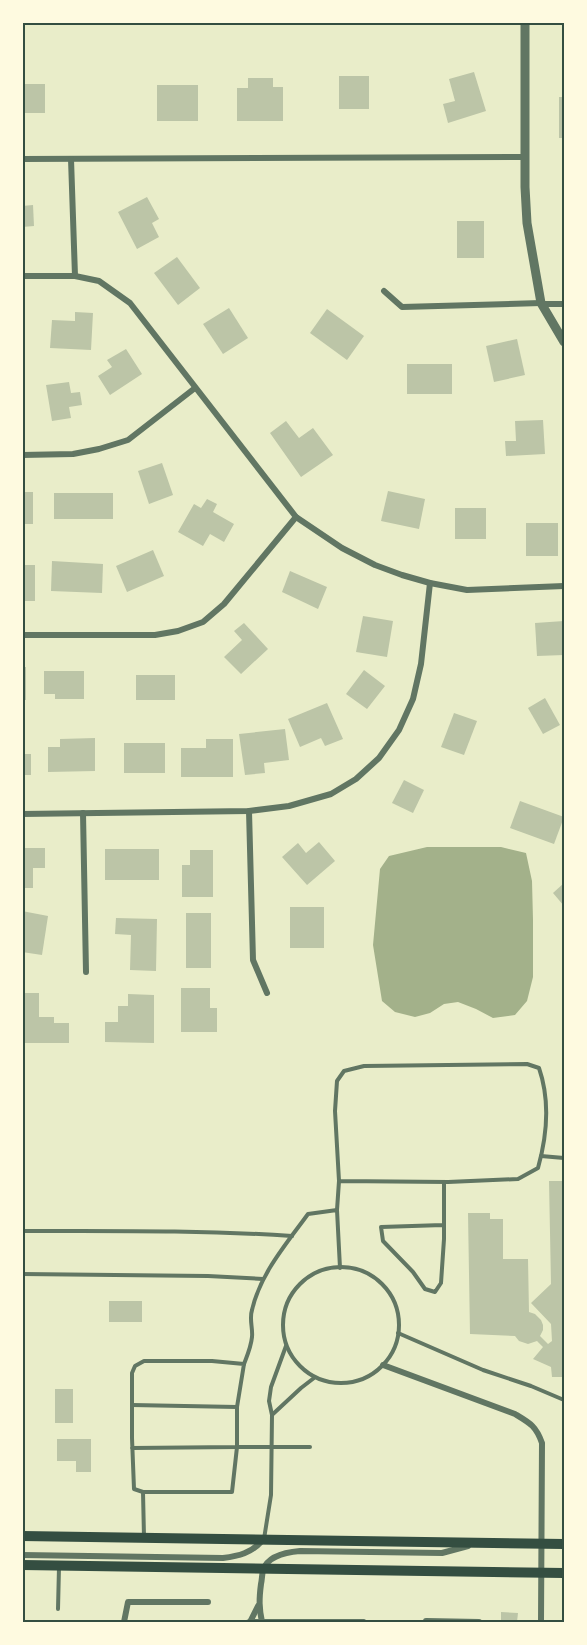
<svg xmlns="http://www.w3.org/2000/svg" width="587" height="1645" viewBox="0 0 587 1645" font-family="'Times New Roman',serif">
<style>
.water{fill:#a3b18a}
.building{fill:#bcc5a7}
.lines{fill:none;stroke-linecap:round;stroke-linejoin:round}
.service{stroke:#617663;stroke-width:4}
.minor{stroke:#617663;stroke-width:6}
.tertiary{stroke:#617663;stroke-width:9}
.secondary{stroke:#344e41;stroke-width:10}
.neatline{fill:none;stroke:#344e41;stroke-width:2}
</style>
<rect width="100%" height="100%" fill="#e9edc9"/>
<path class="water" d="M427 847H501L526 853 532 881 533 920V977L527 1001 515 1015 493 1018 476 1009 458 1002 444 1004 430 1013 415 1017 395 1012 382 1001 373 945 380 869 389 856Z"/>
<g class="building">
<path d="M474 72 486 111 448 123 443 104 455 101 449 79Z"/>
<rect x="339" y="76" width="30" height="33"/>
<path d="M248 78H273V87H283V121H237V88H248Z"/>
<rect x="22" y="84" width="23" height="29"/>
<rect x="157" y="85" width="41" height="36"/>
<rect x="559" y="97" width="5" height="41"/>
<path d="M147 197 159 219 152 223 159 237 137 249 118 212Z"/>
<path d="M33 205 34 226 22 227V206Z"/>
<rect x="457" y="221" width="27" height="37"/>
<path d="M177 257 200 288 178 305 154 273Z"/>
<path d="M229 308 248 338 223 354 203 324Z"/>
<path d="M327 309 364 336 347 360 310 333Z"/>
<path d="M75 312 93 313 91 350 50 348 52 320 75 321Z"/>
<path d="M517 339 525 375 494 382 486 346Z"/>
<path d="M126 349 142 374 110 395 98 376 112 367 107 360Z"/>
<rect x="407" y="364" width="45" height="30"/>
<path d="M69 382 71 393 80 392 82 405 69 407 71 418 52 421 46 385Z"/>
<path d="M543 420 545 454 506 456 505 441H516L515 421Z"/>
<path d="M286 421 299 438 313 428 333 455 301 477 270 433Z"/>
<path d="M162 463 173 495 149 504 138 471Z"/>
<path d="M388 491 425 499 419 529 381 521Z"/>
<rect x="22" y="492" width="11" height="32"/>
<rect x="54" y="493" width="59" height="26"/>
<path d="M207 499 217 504 213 512 234 524 224 542 210 534 203 546 178 532 194 504 201 508Z"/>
<rect x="455" y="508" width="31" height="31"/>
<rect x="526" y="523" width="32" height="33"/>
<path d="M153 550 164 576 127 592 116 566Z"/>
<path d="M52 561 103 564 102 593 51 591Z"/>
<rect x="22" y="565" width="13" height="36"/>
<path d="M290 571 327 587 318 609 282 592Z"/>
<path d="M363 616 393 621 387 657 356 652Z"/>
<path d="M564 621V655L537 656 535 623Z"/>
<path d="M244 623 268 649 241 674 224 657 242 640 234 631Z"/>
<rect x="22" y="667" width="4" height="33"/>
<path d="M364 670 385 686 367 709 346 694Z"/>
<path d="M44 671H84V699H55V694H44Z"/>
<rect x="136" y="675" width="39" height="25"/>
<path d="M545 698 560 725 543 734 528 708Z"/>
<path d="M327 703 343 739 325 746 321 738 300 747 288 719Z"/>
<path d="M454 713 477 721 464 755 441 747Z"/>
<path d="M285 729 289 760 264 763 265 773 245 775 239 734Z"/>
<path d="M95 738V771L48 772V747H60V739Z"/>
<path d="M206 739H233V777H181V748H206Z"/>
<rect x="124" y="743" width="41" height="30"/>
<rect x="22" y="754" width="9" height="21"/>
<path d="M404 780 424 790 413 813 392 803Z"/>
<path d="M520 801 564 817 554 844 510 828Z"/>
<path d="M319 842 335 861 307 885 282 857 298 843 306 853Z"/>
<path d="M22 848H45V868H33V888H22Z"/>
<rect x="105" y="849" width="54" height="31"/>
<path d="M190 850H213V897H182V865H190Z"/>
<path d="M564 883V906L553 893Z"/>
<rect x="290" y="907" width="34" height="41"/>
<path d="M22 911 48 916 42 955 22 952Z"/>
<rect x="186" y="913" width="25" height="55"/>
<path d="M116 918 157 919 156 971 130 970 131 935 115 934Z"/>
<path d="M22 985H25V993H39V1017H54V1023H69V1043H22Z"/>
<path d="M181 988H210V1008H217V1032H181Z"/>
<path d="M128 994 154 995V1043L105 1042V1022H118V1006H128Z"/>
<path d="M549 1181H564V1377H552L551 1367 533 1359 543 1347 537 1341 528 1344 519 1341 515 1336 470 1334 468 1213H490V1219H503V1259H528L529 1312 535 1314 541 1320 543 1325V1330L540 1336 548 1344 552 1341 551 1324 531 1303 551 1284Z"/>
<rect x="109" y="1301" width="33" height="21"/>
<rect x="55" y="1389" width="18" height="34"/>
<path d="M57 1439H91V1472H76V1461H57Z"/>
<path d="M501 1612 518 1613 517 1622H501Z"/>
</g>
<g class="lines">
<g class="service">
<path d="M541 1156 564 1158"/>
<path d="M337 1210 339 1181 335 1111 337 1081 344 1071 364 1066 527 1064 539 1068C550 1100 547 1136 538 1168L518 1179 448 1182 339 1181"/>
<path d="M443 1225 381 1227 383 1241 413 1272 425 1289 435 1292 441 1283 444 1239V1182"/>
<path d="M22 1234 24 1231C113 1231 203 1230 292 1236"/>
<circle cx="341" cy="1325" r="58"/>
<path d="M22 1274 208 1276 263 1279"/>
<path d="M398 1333 483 1370 531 1386 564 1400"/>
<path d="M244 1364C247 1356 251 1347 252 1337 253 1328 249 1319 252 1310 260 1274 287 1243 308 1214L337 1210 340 1268"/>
<path d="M132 1405 237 1407"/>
<path d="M273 1414 301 1388 314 1378"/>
<path d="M132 1448 237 1447V1407L244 1364 212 1361H144L135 1366 132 1373V1438L134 1489 143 1492"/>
<path d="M144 1537 143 1492H232L237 1447H310"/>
<path d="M264 1539 271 1495 272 1415 269 1401 271 1387 286 1346"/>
<path d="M58 1609 59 1567"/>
<path d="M247 1622 250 1621H364"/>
</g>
<g class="minor">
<path d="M22 159 525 157"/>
<path d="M71 159 75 276"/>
<path d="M22 276H75L99 281 130 303 296 517 342 548 375 565 402 575 430 583 467 590 564 586"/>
<path d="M384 291 402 307 541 303"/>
<path d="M543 304H564"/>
<path d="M22 455 73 454 99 449 128 440 195 388"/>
<path d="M22 635H155L178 631 203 622 224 604 296 517"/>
<path d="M249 811 253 960 267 993"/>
<path d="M83 813 86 972"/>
<path d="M22 814 249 811 289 806 331 794 356 779 379 758 399 730 413 699 421 664 430 583"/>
<path d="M383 1365 515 1414C530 1423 536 1426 542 1443L541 1622"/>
<path d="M22 1555 223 1558C239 1556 251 1553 262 1541"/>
<path d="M124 1622 128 1602H208"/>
<path d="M250 1622 258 1606"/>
<path d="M262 1622C259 1608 259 1599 261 1584 262 1580 262 1574 263 1570 268 1556 287 1552 300 1551L442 1553 468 1546"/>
<path d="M426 1622V1621L479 1622"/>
</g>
<path class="tertiary" d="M525 22V187L527 223 541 303 564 342"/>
<g class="secondary">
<path d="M22 1536 564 1544"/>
<path d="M22 1565 564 1573"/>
</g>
</g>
<rect width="587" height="1645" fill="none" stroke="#fefae0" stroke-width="48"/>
<rect x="24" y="24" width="539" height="1597" class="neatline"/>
</svg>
